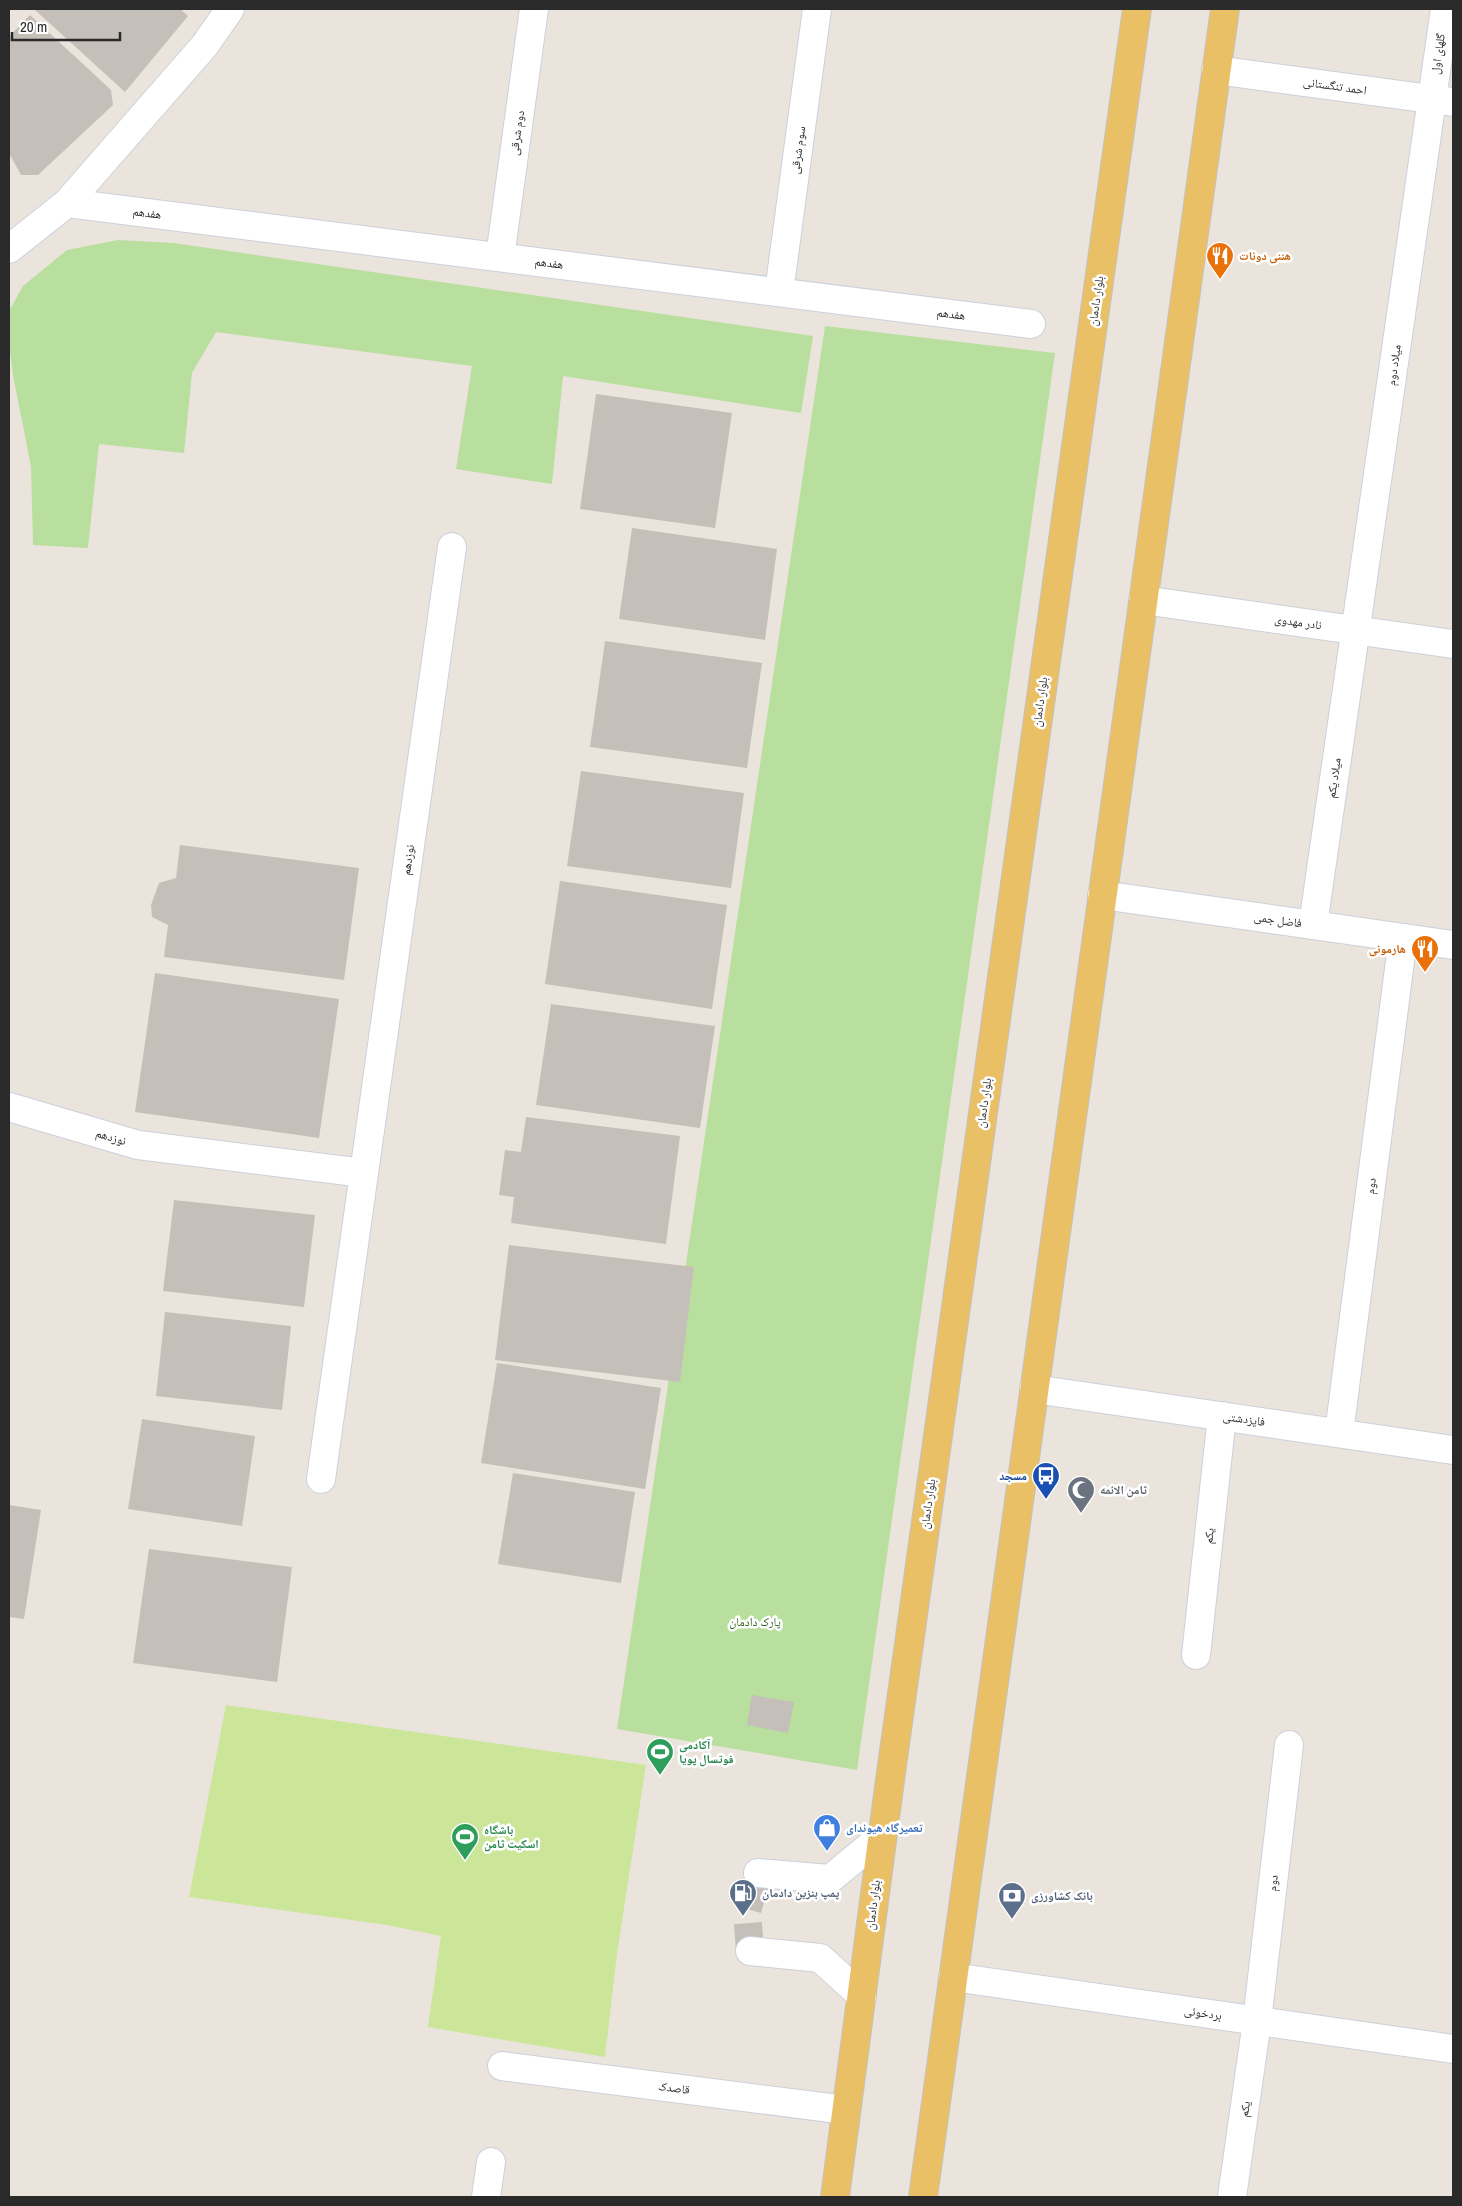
<svg xmlns="http://www.w3.org/2000/svg" width="1462" height="2206" viewBox="0 0 1462 2206" font-family="'Archivo Narrow','Noto Naskh Arabic',sans-serif">
<style>
.green{fill:#b8df9d}
.pitch{fill:#cbe699}
.building{fill:#c4bfb9}
.lines{fill:none;stroke-linecap:round;stroke-linejoin:round}
.minor-tunnel{stroke:#c4bfb9;stroke-width:28;stroke-dasharray:28 14;stroke-linecap:butt}
.minor-casing{stroke:#cbd0db;stroke-width:30}
.major-casing{stroke:#c3c3c3;stroke-width:30}
.minor{stroke:#fff;stroke-width:28}
.major{stroke:#e9c065;stroke-width:28}
.labels{text-anchor:middle;dominant-baseline:central;stroke-width:5;stroke-linejoin:round;paint-order:stroke}
.street-label{font-size:12px;fill:#2a2a2a;stroke:#fff}
.food-label{font-size:12px;font-weight:bold;fill:#c56008;stroke:#fff;text-anchor:start}
.transit-label{font-size:12px;font-weight:bold;fill:#164399;stroke:#fff;text-anchor:end}
.worship-label{font-size:12px;font-weight:bold;fill:#5b616d;stroke:#fff;text-anchor:start}
.park-label{font-size:12px;fill:#32631e;stroke:#fff}
.leisure-label{font-size:12px;font-weight:bold;fill:#27864d;stroke:#fff;text-anchor:start}
.shop-label{font-size:12px;font-weight:bold;fill:#366cbe;stroke:#fff;text-anchor:start}
.service-label{font-size:12px;font-weight:bold;fill:#4e5e75;stroke:#fff;text-anchor:start}
</style>
<rect width="100%" height="100%" fill="#ebe4dd"/>
<g class="green">
<path d="M118 240 174 243 813 336 801 413 563 376 552 484 456 469 472 366 216 332 192 373 184 453 99 444 88 548 33 545 31 467 13 375 9 343V311L23 286 67 250Z"/>
<path d="M825 326 1055 353 857 1770 617 1729Z"/>
</g>
<path class="pitch" d="M226 1705 646 1765 617 1954 605 2057 428 2027 441 1936 387 1925 189 1897Z"/>
<g class="building">
<path d="M34 9H180L188 16 125 92Z"/>
<path d="M30 15 111 90 113 105 38 175H21L9 153V37Z"/>
<path d="M596 394 732 413 715 528 580 509Z"/>
<path d="M632 528 777 549 765 640 619 619Z"/>
<path d="M605 641 762 663 747 768 590 747Z"/>
<path d="M581 771 744 793 731 888 567 866Z"/>
<path d="M180 845 359 868 344 980 164 957 168 925 152 917 151 905 159 883 176 878Z"/>
<path d="M560 881 727 905 712 1009 545 984Z"/>
<path d="M155 973 339 999 319 1138 135 1112Z"/>
<path d="M551 1004 715 1026 700 1128 536 1105Z"/>
<path d="M526 1117 680 1136 666 1244 511 1223 514 1197 499 1195 505 1150 521 1152Z"/>
<path d="M174 1200 315 1215 304 1307 163 1291Z"/>
<path d="M509 1245 694 1267 680 1382 495 1360Z"/>
<path d="M165 1312 291 1326 282 1410 156 1396Z"/>
<path d="M497 1363 661 1388 645 1489 481 1463Z"/>
<path d="M142 1419 255 1436 242 1526 128 1509Z"/>
<path d="M513 1473 635 1492 621 1583 498 1564Z"/>
<path d="M9 1505 41 1510 24 1619 9 1617Z"/>
<path d="M149 1549 292 1567 277 1682 133 1663Z"/>
<path d="M752 1695 794 1702 788 1733 747 1725Z"/>
</g>
<g class="lines">
<path class="minor-tunnel" d="M750 1951 747 1911 758 1873"/>
<defs>
<g id="minor">
<path d="M1216 70 1453 102"/>
<path d="M67 203 1031 324"/>
<path d="M9 249 67 203 205 45 230 9"/>
<path d="M500 257 534 9"/>
<path d="M779 292 817 9"/>
<path d="M1143 600 1453 644"/>
<path d="M1102 895 1453 945"/>
<path d="M1313 925 1445 9"/>
<path d="M9 1107 138 1145 364 1173"/>
<path d="M1034 1389 1453 1450"/>
<path d="M1339 1433 1403 938"/>
<path d="M321 1479 452 547"/>
<path d="M1196 1655 1222 1416"/>
<path d="M758 1873 830 1879 882 1836"/>
<path d="M750 1951 820 1958 862 1996"/>
<path d="M953 1977 1453 2049"/>
<path d="M502 2066 846 2110"/>
<path d="M486 2197 491 2162"/>
<path d="M1232 2197 1257 2021 1289 1745"/>
</g>
<g id="major">
<path d="M835 2197 890 1780 1137 9"/>
<path d="M923 2197 1225 9"/>
</g>
</defs>
<use href="#minor" class="minor-casing"/>
<use href="#major" class="major-casing"/>
<use href="#minor" class="minor"/>
<use href="#major" class="major"/>
</g>
<defs>
<symbol id="restaurant-pin" viewBox="-11 -11 22 30"><path d="M0 17L-7.5 6A9.5 9.5 0 1 1 7.5 6Z" fill="#e8710a" stroke="#fff"/><path d="M-5-6h1v4h1v-4h1v4h1v-4h1v5L-1.5 .5V6h-2V.5L-5-1ZM5-6V6H3V1.5H1.5Q1.5-4 5-6Z" fill="#fff"/></symbol>
<symbol id="bus-pin" viewBox="-11 -11 22 30"><path d="M0 17L-7.5 6A9.5 9.5 0 1 1 7.5 6Z" fill="#1a4fb4" stroke="#fff"/><path d="M-5-6H5V4H4V6H2V4H-2V6H-4V4H-5ZM-3.5-4V0h7V-4ZM-3.5 1.2v1.5H-2V1.2ZM2 1.2v1.5H3.5V1.2Z" fill="#fff"/></symbol>
<symbol id="mosque-pin" viewBox="-11 -11 22 30"><path d="M0 17L-7.5 6A9.5 9.5 0 1 1 7.5 6Z" fill="#6b7280" stroke="#fff"/><path d="M3.5-4.9A6 6 0 1 0 3.5 4.9A5 5 0 1 1 3.5-4.9Z" fill="#fff"/></symbol>
<symbol id="stadium-pin" viewBox="-11 -11 22 30"><path d="M0 17L-7.5 6A9.5 9.5 0 1 1 7.5 6Z" fill="#2e9e5b" stroke="#fff"/><path d="M0-5a6.5 5 0 1 0 0 10a6.5 5 0 1 0 0-10ZM-3.5-1.8h7v3.6h-7Z" fill="#fff"/></symbol>
<symbol id="shop-pin" viewBox="-11 -11 22 30"><path d="M0 17L-7.5 6A9.5 9.5 0 1 1 7.5 6Z" fill="#3f7fe0" stroke="#fff"/><path d="M-5-2.5h2.3a2.7 3.5 0 0 1 5.4 0H5L5.5 6h-11ZM-1.5-2.5h3a1.5 2.3 0 0 0-3 0Z" fill="#fff"/></symbol>
<symbol id="fuel-pin" viewBox="-11 -11 22 30"><path d="M0 17L-7.5 6A9.5 9.5 0 1 1 7.5 6Z" fill="#5c6f8a" stroke="#fff"/><path d="M-5.5-6h7V0h2V4h1.3V-2.5L3-4.5l.8-.8L6-3V5H2.5V1h-1V6h-7ZM-4.2-4.7v3.2H.2V-4.7Z" fill="#fff"/></symbol>
<symbol id="bank-pin" viewBox="-11 -11 22 30"><path d="M0 17L-7.5 6A9.5 9.5 0 1 1 7.5 6Z" fill="#5c6f8a" stroke="#fff"/><path d="M-6-4H6V4H-6ZM0-2.3a2.3 2.3 0 1 0 0 4.6a2.3 2.3 0 1 0 0-4.6Z" fill="#fff"/></symbol>
</defs>
<g fill-rule="evenodd">
<use href="#restaurant-pin" x="1204" y="240" width="32" height="43"/>
<use href="#restaurant-pin" x="1409" y="933" width="32" height="43"/>
<use href="#bus-pin" x="1030" y="1460" width="32" height="43"/>
<use href="#mosque-pin" x="1065" y="1474" width="32" height="43"/>
<use href="#stadium-pin" x="644" y="1736" width="32" height="43"/>
<use href="#shop-pin" x="811" y="1812" width="32" height="43"/>
<use href="#stadium-pin" x="449" y="1821" width="32" height="43"/>
<use href="#fuel-pin" x="727" y="1877" width="32" height="43"/>
<use href="#bank-pin" x="996" y="1880" width="32" height="43"/>
</g>
<g class="labels">
<g class="street-label">
<text transform="translate(1438 54) rotate(-82)">گلهای اول</text>
<text transform="translate(1335 86) rotate(8)">احمد تنگستانی</text>
<text transform="translate(517 133) rotate(-82)">دوم شرقی</text>
<text transform="translate(798 150) rotate(-82)">سوم شرقی</text>
<text transform="translate(147 213) rotate(7)">هفدهم</text>
<text transform="translate(549 263) rotate(7)">هفدهم</text>
<text transform="translate(1096 301) rotate(-82)">بلوار دادمان</text>
<text transform="translate(951 314) rotate(7)">هفدهم</text>
<text transform="translate(1394 365) rotate(-82)">میلاد دوم</text>
<text transform="translate(1298 622) rotate(8)">نادر مهدوی</text>
<text transform="translate(1040 702) rotate(-82)">بلوار دادمان</text>
<text transform="translate(1334 778) rotate(-82)">میلاد یکم</text>
<text transform="translate(408 860) rotate(-82)">نوزدهم</text>
<text transform="translate(1278 920) rotate(8)">فاضل جمی</text>
<text transform="translate(984 1103) rotate(-82)">بلوار دادمان</text>
<text transform="translate(111 1137) rotate(16)">نوزدهم</text>
<text transform="translate(1371 1186) rotate(-83)">دوم</text>
<text transform="translate(1244 1419) rotate(8)">فایزدشتی</text>
<text transform="translate(928 1504) rotate(-82)">بلوار دادمان</text>
<text transform="translate(1209 1536) rotate(-84)">یکم</text>
<text transform="translate(1273 1883) rotate(-83)">دوم</text>
<text transform="translate(873 1905) rotate(-83)">بلوار دادمان</text>
<text transform="translate(1203 2013) rotate(8)">بردخوئی</text>
<text transform="translate(674 2088) rotate(7)">قاصدک</text>
<text transform="translate(1245 2109) rotate(-82)">یکم</text>
</g>
<g class="food-label">
<text x="1239" y="256">هننی دونات</text>
<text x="1406" y="949" text-anchor="end">هارمونی</text>
</g>
<g class="transit-label">
<text x="1027" y="1476">مسجد</text>
</g>
<g class="worship-label">
<text x="1100" y="1490">ثامن الائمه</text>
</g>
<g class="park-label">
<text x="755" y="1622">پارک دادمان</text>
</g>
<g class="leisure-label">
<text x="679" y="1745">آکادمی<tspan x="679" dy="14">فوتسال پویا</tspan></text>
<text x="484" y="1830">باشگاه<tspan x="484" dy="14">اسکیت ثامن</tspan></text>
</g>
<g class="shop-label">
<text x="846" y="1828">تعمیرگاه هیوندای</text>
</g>
<g class="service-label">
<text x="762" y="1893">پمپ بنزین دادمان</text>
<text x="1031" y="1896">بانک کشاورزی</text>
</g>
</g>
<rect width="1462" height="2206" fill="none" stroke="#2a2a2a" stroke-width="20"/>
<path d="M12 32v8h108v-8" fill="none" stroke="#2a2a2a" stroke-width="2.5"/>
<text x="20" y="32" font-size="15" fill="#2a2a2a" stroke="#ffffff" stroke-width="4" paint-order="stroke">20 m</text>
</svg>
